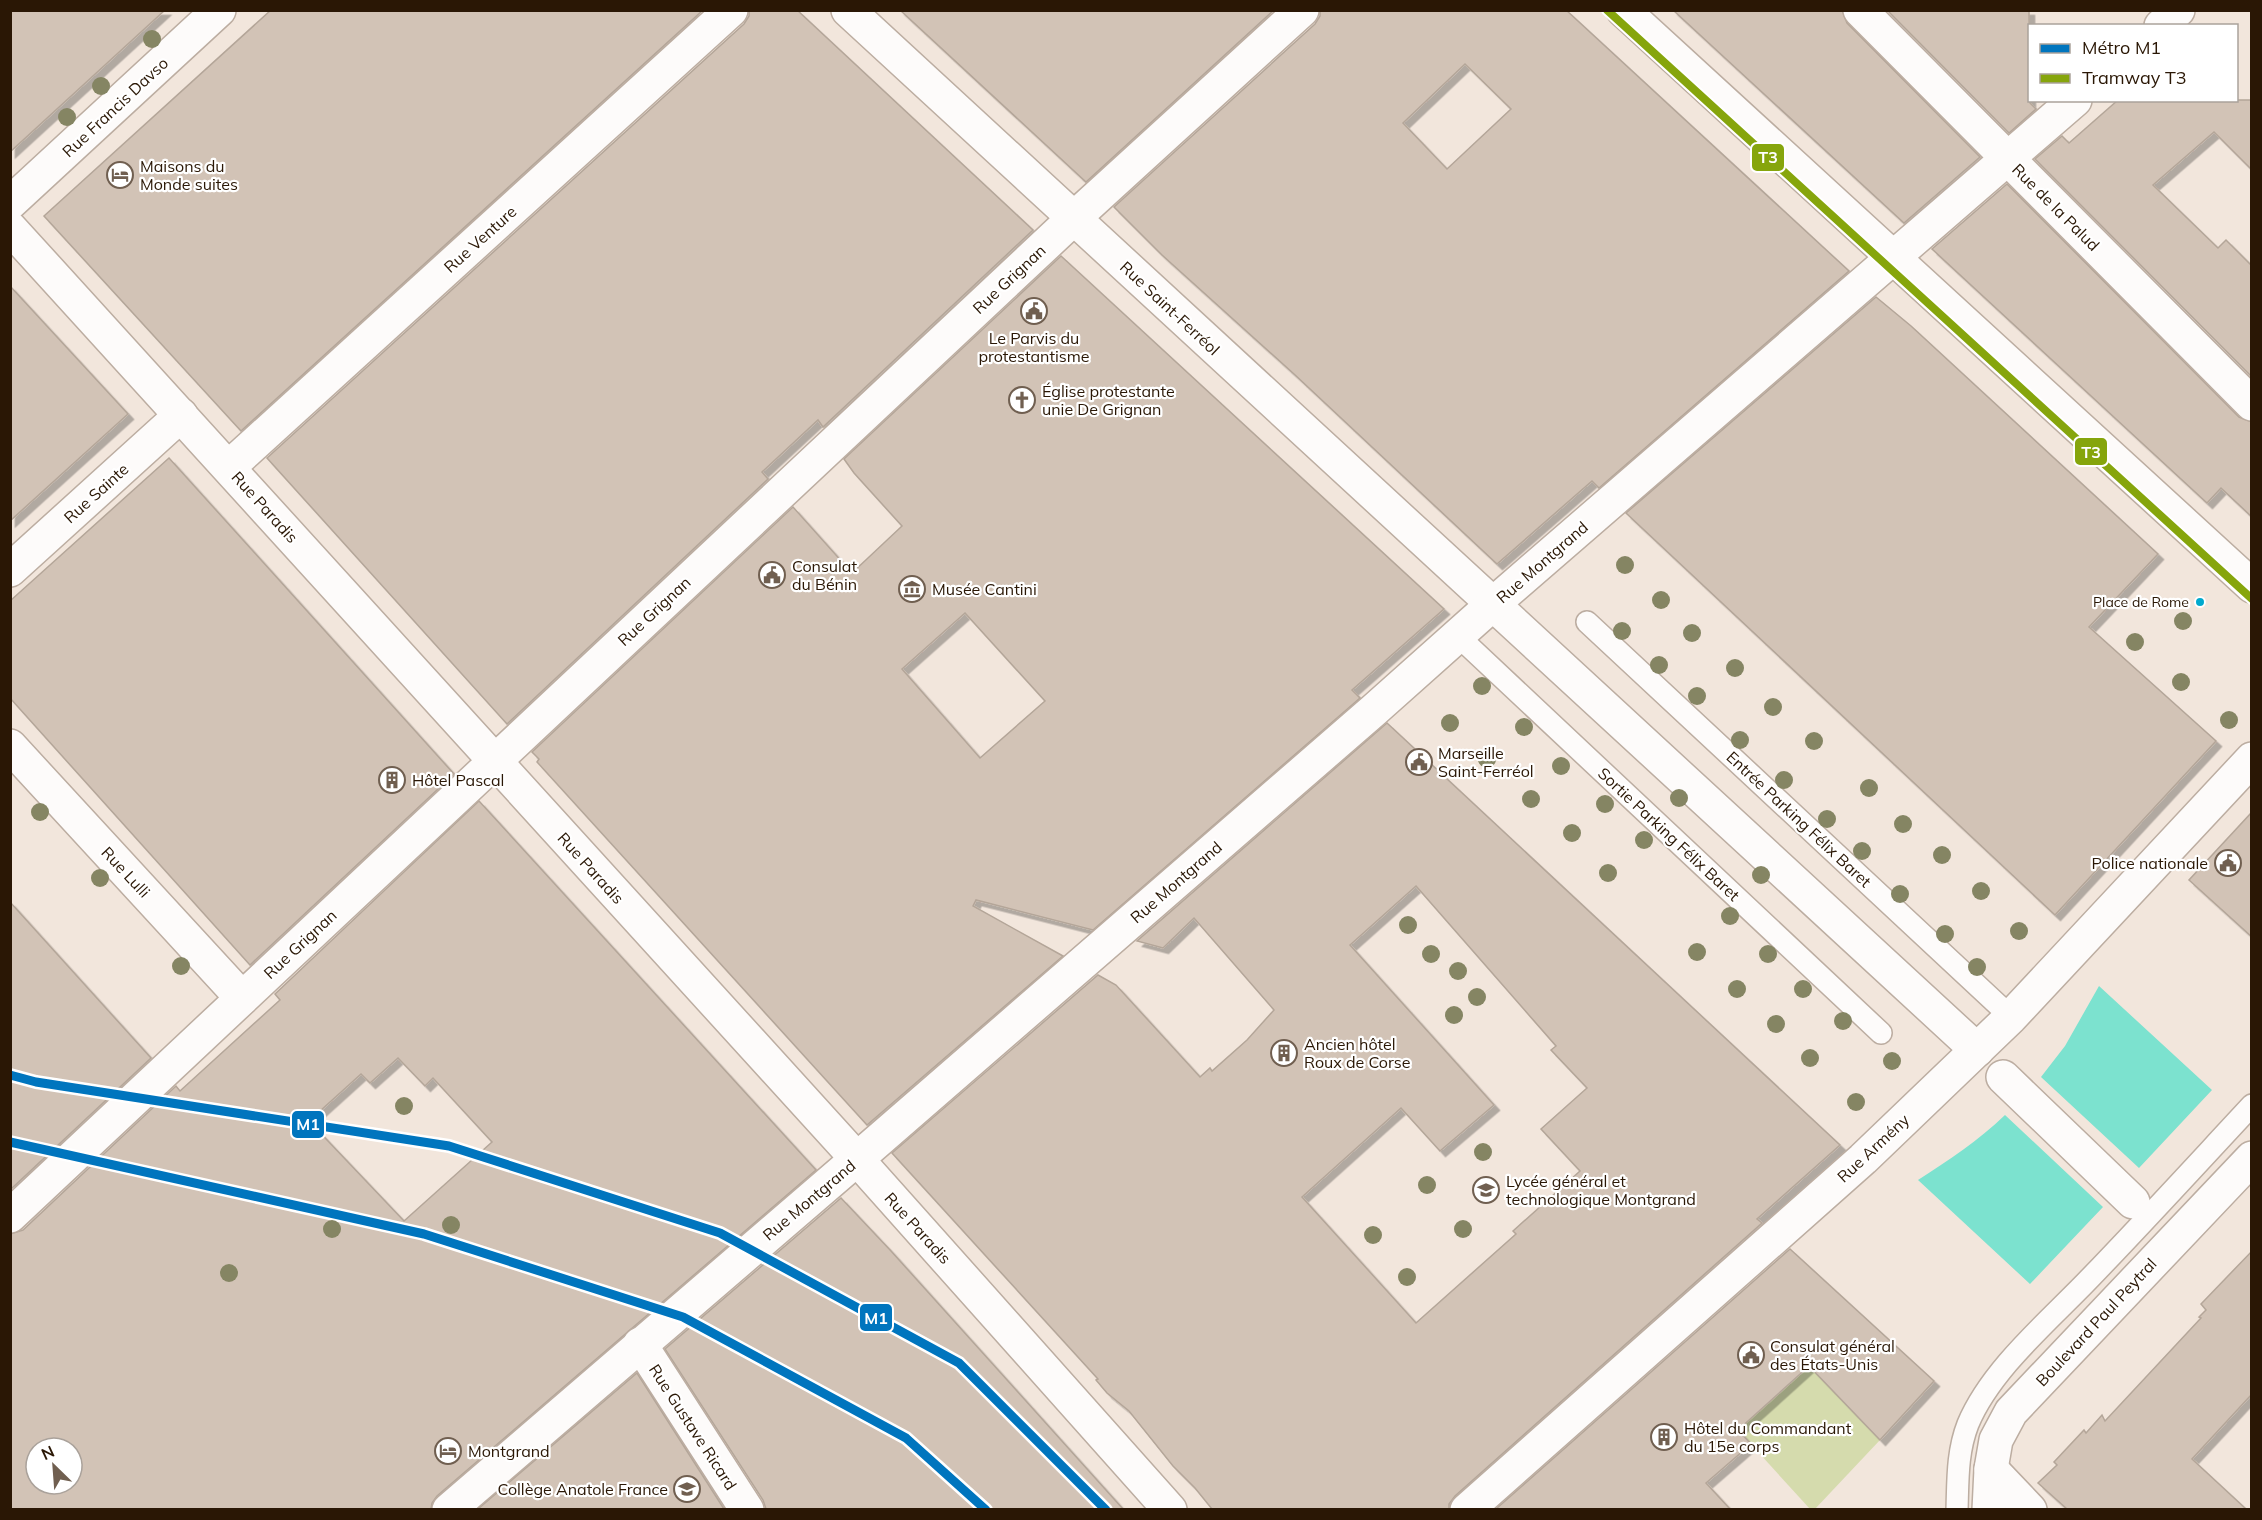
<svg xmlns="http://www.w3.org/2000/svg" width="2262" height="1520" viewBox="0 0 2262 1520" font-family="Mulish,sans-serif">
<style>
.green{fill:#d5dbad}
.water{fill:#7ce2cf}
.building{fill:#d2c3b6;stroke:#b4a699;stroke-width:1.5;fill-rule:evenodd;filter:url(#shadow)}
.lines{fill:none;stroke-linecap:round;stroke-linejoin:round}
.lane-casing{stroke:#bcada1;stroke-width:24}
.street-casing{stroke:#bcada1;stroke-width:36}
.secondary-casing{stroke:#bcada1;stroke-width:36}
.lane{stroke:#fdfbfa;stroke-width:21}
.street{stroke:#fdfbfa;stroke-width:33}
.secondary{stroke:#fdfbfa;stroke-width:33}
.tram-1-casing{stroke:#fff;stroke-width:12}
.tram-1{stroke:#86a50c;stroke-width:8}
.metro-1-casing{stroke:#fff;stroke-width:14}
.metro-1{stroke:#0075be;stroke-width:9}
.tree{fill:#858563}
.bus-dot{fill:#00a9ce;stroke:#fff;stroke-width:2}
.labels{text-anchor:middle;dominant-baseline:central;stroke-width:4.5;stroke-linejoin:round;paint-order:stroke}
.bus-label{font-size:14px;fill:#2a1705;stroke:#fff;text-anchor:end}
.street-label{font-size:16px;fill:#2a1705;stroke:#fff}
.poi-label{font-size:16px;fill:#2a1705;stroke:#fff;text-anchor:start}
.line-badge{stroke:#fff;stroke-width:2}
.badge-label{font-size:16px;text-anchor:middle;font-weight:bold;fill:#fff}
</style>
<defs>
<filter id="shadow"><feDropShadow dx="5.5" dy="5.5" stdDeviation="0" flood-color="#0004"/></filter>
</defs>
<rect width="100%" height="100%" fill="#f2e6dc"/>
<path class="green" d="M1810 1366 1880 1440 1815 1509H1810L1738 1430Z"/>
<g class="water">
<path d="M2099 986 2212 1090 2139 1168 2041 1077 2065 1046Z"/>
<path d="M2005 1115 2103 1207 2030 1284 1918 1180C1949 1160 1978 1141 2005 1115Z"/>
</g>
<g class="building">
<path d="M10 10H165L10 152Z"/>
<path d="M271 10H703L241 431 44 216Z"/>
<path d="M749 10H797L1033 230 823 427 818 420 762 472 768 479 507 724 267 458 744 24 749 16Z"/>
<path d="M900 10H1274L1086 182Z"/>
<path d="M1320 10H1566L1849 271 1599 488 1592 481 1497 564 1294 374 1162 255 1114 207 1315 24 1320 16ZM1465 64 1511 109 1447 169 1403 123Z"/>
<path d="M1673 10H1842L1847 23 1980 157 1904 223Z"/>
<path d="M1887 10H2029L2030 103 2036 109 2009 133Z"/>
<path d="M2118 100H2252V170L2214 132 2153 185 2218 248 2226 240 2252 266V377L2035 159 2062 136 2069 143Z"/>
<path d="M2007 184 2239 417 2252 422V517L2221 488 2207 503 1932 249Z"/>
<path d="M1061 256 1444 609 1352 690 1360 698 1093 930 976 900 973 906 1063 956 867 1125 537 762 539 759 532 752 793 507 852 573 902 526 854 473 844 459ZM965 613 1045 701 980 758 902 669Z"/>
<path d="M10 286 128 414 10 521Z"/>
<path d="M1876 297 1911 326 2158 554 2089 627 2216 741 2055 915 1626 513Z"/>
<path d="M169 458 454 774 250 965 10 698V601Z"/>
<path d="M1387 723 1840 1145 1757 1219 1762 1223 1455 1496 1449 1504V1509H1212L1195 1488 1173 1466 1129 1411 1107 1393 1096 1380 1098 1379 892 1153 1098 975 1116 985 1200 1077 1210 1068 1212 1071 1247 1040 1274 1010 1194 918 1163 948 1137 941ZM1416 886 1556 1046 1551 1050 1587 1088 1541 1129 1580 1171 1513 1231 1516 1234 1416 1323 1302 1197 1401 1108 1440 1151 1494 1105 1350 945Z"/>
<path d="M479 801 816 1170 437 1496 432 1503 431 1509H10V1234L23 1230 176 1086 180 1091 280 1000 275 994ZM398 1058 425 1086 433 1078 492 1142 404 1221 309 1121 361 1074 370 1083ZM36 1448H72V1484H36Z"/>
<path d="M2252 812V937L2189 880Z"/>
<path d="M10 902 151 1058 10 1190Z"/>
<path d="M841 1198 891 1251 1123 1509H766L763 1500 665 1349Z"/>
<path d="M1790 1249 1934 1381 1880 1440 1809 1366 1738 1430 1751 1444 1706 1483 1730 1509H1496Z"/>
<path d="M2252 1251V1394L2192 1459 2246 1509H2067L2038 1483 2057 1465 2054 1462 2084 1430 2086 1433 2102 1415 2105 1421 2201 1318 2199 1317 2206 1310 2201 1304Z"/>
<path d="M637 1373 724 1509H478Z"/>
</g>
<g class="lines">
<defs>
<g id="lane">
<path d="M1587 622 2011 1017"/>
<path d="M1458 636 1881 1033"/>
<path d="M1957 1510C1958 1480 1957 1452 1968 1424 1991 1369 2049 1321 2090 1278 2145 1221 2198 1163 2252 1105"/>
</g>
<g id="street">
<path d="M848 10 1977 1050"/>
<path d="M1623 10 2252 586"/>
<path d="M1860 10 2252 404"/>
<path d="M2161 26 2178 10"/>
<path d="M10 203 219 10"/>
<path d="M10 228 857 1159 1170 1510"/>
<path d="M229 467 731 10"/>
<path d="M10 570 181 415"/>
<path d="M10 746 242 998"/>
<path d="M2003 1077 2133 1202"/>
<path d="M10 1216 1073 219 1302 10"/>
<path d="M640 1344 747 1510"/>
<path d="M1991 1469 2030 1510"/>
<path d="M449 1510 857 1159 1373 711 1493 604 2075 100"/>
</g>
<g id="secondary">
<path d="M1467 1510 1863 1159 2011 1017 2252 759"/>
<path d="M1989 1510 1991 1469 1996 1440 2011 1412 2252 1158"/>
</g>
</defs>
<use href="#lane" class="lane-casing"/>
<use href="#street" class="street-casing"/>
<use href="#secondary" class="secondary-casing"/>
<use href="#lane" class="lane"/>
<use href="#street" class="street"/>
<use href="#secondary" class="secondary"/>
<defs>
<path id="tram-1" d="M1607 10 2252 599"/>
</defs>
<use href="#tram-1" class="tram-1-casing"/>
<use href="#tram-1" class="tram-1"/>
<defs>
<g id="metro-1">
<path d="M10 1075 36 1082 449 1146 720 1233 959 1363 1106 1510"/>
<path d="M10 1142 424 1234 683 1317 906 1438 986 1510"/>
</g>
</defs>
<use href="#metro-1" class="metro-1-casing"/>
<use href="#metro-1" class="metro-1"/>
</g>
<g class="tree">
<circle cx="152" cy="39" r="9"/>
<circle cx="101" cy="86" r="9"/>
<circle cx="67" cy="117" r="9"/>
<circle cx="1625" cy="565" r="9"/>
<circle cx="1661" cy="600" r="9"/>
<circle cx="2183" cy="621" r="9"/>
<circle cx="1622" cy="631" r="9"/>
<circle cx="1692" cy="633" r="9"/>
<circle cx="2135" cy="642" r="9"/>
<circle cx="1659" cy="665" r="9"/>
<circle cx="1735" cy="668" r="9"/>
<circle cx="2181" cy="682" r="9"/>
<circle cx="1482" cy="686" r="9"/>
<circle cx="1697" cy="696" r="9"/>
<circle cx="1773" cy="707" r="9"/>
<circle cx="2229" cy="720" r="9"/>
<circle cx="1450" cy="723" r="9"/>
<circle cx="1524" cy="727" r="9"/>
<circle cx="1740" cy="740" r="9"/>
<circle cx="1814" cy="741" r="9"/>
<circle cx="1487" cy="759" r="9"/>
<circle cx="1561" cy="766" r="9"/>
<circle cx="1784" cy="780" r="9"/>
<circle cx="1869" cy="788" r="9"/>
<circle cx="1679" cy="798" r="9"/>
<circle cx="1531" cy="799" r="9"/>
<circle cx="1605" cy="804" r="9"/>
<circle cx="40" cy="812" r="9"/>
<circle cx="1827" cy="819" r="9"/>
<circle cx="1903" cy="824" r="9"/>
<circle cx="1572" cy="833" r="9"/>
<circle cx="1644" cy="840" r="9"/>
<circle cx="1862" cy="851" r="9"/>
<circle cx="1942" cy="855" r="9"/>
<circle cx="1608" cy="873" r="9"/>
<circle cx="1761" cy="875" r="9"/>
<circle cx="100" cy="878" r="9"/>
<circle cx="1981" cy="891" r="9"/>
<circle cx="1900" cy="894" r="9"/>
<circle cx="1730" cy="916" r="9"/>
<circle cx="1408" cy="925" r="9"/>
<circle cx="2019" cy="931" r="9"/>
<circle cx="1945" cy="934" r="9"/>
<circle cx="1697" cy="952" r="9"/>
<circle cx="1431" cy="954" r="9"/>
<circle cx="1768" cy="954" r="9"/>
<circle cx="181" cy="966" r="9"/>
<circle cx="1977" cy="967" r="9"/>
<circle cx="1458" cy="971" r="9"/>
<circle cx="1737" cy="989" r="9"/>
<circle cx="1803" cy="989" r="9"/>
<circle cx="1477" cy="997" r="9"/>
<circle cx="1454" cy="1015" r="9"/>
<circle cx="1843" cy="1021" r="9"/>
<circle cx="1776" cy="1024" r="9"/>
<circle cx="1810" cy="1058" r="9"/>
<circle cx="1892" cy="1061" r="9"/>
<circle cx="1856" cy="1102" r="9"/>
<circle cx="404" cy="1106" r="9"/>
<circle cx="1483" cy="1152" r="9"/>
<circle cx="1427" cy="1185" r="9"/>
<circle cx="451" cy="1225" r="9"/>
<circle cx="332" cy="1229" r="9"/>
<circle cx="1463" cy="1229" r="9"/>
<circle cx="1373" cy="1235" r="9"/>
<circle cx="229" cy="1273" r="9"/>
<circle cx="1407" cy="1277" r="9"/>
</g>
<defs>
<symbol id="hotel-ring" viewBox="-11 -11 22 22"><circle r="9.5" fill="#fff" stroke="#705f50" stroke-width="1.5"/><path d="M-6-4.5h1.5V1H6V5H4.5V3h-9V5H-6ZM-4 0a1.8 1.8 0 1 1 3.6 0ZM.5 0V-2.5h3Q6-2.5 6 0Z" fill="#705f50"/></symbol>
<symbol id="civic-ring" viewBox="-11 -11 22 22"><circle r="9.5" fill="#fff" stroke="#705f50" stroke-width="1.5"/><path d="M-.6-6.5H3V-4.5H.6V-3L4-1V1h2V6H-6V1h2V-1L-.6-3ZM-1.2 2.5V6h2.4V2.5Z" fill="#705f50"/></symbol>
<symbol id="church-ring" viewBox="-11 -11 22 22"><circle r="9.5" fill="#fff" stroke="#705f50" stroke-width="1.5"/><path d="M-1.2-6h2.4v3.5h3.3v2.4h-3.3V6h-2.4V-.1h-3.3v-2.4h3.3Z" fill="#705f50"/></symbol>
<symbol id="museum-ring" viewBox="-11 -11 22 22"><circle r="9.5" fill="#fff" stroke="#705f50" stroke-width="1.5"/><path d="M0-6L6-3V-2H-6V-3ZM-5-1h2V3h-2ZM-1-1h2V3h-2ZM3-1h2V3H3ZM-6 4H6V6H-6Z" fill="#705f50"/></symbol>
<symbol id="building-ring" viewBox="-11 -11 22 22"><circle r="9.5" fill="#fff" stroke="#705f50" stroke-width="1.5"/><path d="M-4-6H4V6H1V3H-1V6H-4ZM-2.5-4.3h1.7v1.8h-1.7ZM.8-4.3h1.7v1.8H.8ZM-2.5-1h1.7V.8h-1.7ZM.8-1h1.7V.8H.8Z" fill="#705f50"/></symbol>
<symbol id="school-ring" viewBox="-11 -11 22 22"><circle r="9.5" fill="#fff" stroke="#705f50" stroke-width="1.5"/><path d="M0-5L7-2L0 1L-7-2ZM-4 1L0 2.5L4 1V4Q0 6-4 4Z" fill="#705f50"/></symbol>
</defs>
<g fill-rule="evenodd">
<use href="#hotel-ring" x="105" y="160" width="30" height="30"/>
<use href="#civic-ring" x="1019" y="296" width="30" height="30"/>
<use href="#church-ring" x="1007" y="385" width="30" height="30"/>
<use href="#civic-ring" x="757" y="560" width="30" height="30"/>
<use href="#museum-ring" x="897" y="574" width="30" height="30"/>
<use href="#civic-ring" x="1404" y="747" width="30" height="30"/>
<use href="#building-ring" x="377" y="765" width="30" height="30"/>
<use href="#civic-ring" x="2213" y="848" width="30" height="30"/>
<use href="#building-ring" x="1269" y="1038" width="30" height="30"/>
<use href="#school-ring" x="1471" y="1175" width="30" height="30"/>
<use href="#civic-ring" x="1736" y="1340" width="30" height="30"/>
<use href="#building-ring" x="1649" y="1422" width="30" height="30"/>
<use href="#hotel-ring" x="433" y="1436" width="30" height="30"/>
<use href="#school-ring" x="672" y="1474" width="30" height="30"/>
</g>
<circle class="bus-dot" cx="2200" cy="602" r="5"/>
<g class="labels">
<g class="bus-label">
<text x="2189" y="602">Place de Rome</text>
</g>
<g class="street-label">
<text transform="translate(115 107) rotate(-43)">Rue Francis Davso</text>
<text transform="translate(2056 207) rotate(45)">Rue de la Palud</text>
<text transform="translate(480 239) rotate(-42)">Rue Venture</text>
<text transform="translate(1009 279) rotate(-43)">Rue Grignan</text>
<text transform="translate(1170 308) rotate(43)">Rue Saint-Ferréol</text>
<text transform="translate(96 493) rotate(-42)">Rue Sainte</text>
<text transform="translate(265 507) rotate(48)">Rue Paradis</text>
<text transform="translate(1542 562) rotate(-41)">Rue Montgrand</text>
<text transform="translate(654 611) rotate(-43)">Rue Grignan</text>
<text transform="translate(1799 819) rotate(43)">Entrée Parking Félix Baret</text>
<text transform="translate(1669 834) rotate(43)">Sortie Parking Félix Baret</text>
<text transform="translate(591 868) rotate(48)">Rue Paradis</text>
<text transform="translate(126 872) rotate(47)">Rue Lulli</text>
<text transform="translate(1176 882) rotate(-41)">Rue Montgrand</text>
<text transform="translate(300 944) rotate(-43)">Rue Grignan</text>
<text transform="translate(1873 1148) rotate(-43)">Rue Armény</text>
<text transform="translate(809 1200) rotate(-40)">Rue Montgrand</text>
<text transform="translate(918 1228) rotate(48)">Rue Paradis</text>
<text transform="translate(2096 1322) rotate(-47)">Boulevard Paul Peytral</text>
<text transform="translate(693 1427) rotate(57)">Rue Gustave Ricard</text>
</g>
<g class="poi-label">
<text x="140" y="166">Maisons du<tspan x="140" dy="18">Monde suites</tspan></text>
<text x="1034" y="338" text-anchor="middle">Le Parvis du<tspan x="1034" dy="18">protestantisme</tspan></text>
<text x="1042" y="391">Église protestante<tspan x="1042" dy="18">unie De Grignan</tspan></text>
<text x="792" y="566">Consulat<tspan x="792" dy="18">du Bénin</tspan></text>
<text x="932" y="589">Musée Cantini</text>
<text x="1438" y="753">Marseille<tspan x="1438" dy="18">Saint-Ferréol</tspan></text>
<text x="412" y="780">Hôtel Pascal</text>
<text x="2208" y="863" text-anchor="end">Police nationale</text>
<text x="1304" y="1044">Ancien hôtel<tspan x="1304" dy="18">Roux de Corse</tspan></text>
<text x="1506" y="1181">Lycée général et<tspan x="1506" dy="18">technologique Montgrand</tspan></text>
<text x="1770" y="1346">Consulat général<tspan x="1770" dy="18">des États-Unis</tspan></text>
<text x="1684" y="1428">Hôtel du Commandant<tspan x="1684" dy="18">du 15e corps</tspan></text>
<text x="468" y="1451">Montgrand</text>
<text x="668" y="1489" text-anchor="end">Collège Anatole France</text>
</g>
</g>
<g class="line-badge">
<rect x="1751" y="143" width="34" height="29" rx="6" fill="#86a50c"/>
<rect x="2074" y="437" width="34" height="29" rx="6" fill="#86a50c"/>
<rect x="291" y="1110" width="34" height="29" rx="6" fill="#0075be"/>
<rect x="859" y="1303" width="34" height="29" rx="6" fill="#0075be"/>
</g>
<g class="badge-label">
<text x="1768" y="163">T3</text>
<text x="2091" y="458">T3</text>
<text x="308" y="1130">M1</text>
<text x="876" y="1324">M1</text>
</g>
<rect width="2262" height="1520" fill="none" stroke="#2a1705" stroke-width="24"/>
<rect x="2028" y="24" width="210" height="78" fill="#ffffff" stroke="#aaa29b" stroke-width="1.5"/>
<rect x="2040" y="44" width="30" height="9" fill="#0075be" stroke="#aaa29b" stroke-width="1.5"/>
<text x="2082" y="54" font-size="18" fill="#2a1705">Métro M1</text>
<rect x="2040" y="74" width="30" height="9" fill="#86a50c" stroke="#aaa29b" stroke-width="1.5"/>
<text x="2082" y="84" font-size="18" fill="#2a1705">Tramway T3</text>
<g transform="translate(54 1466) rotate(335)"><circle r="28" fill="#ffffff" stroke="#aaa29b" stroke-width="1.5"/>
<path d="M0-4.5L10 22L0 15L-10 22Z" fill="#705f50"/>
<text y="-9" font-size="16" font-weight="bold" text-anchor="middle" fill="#2a1705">N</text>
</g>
</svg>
